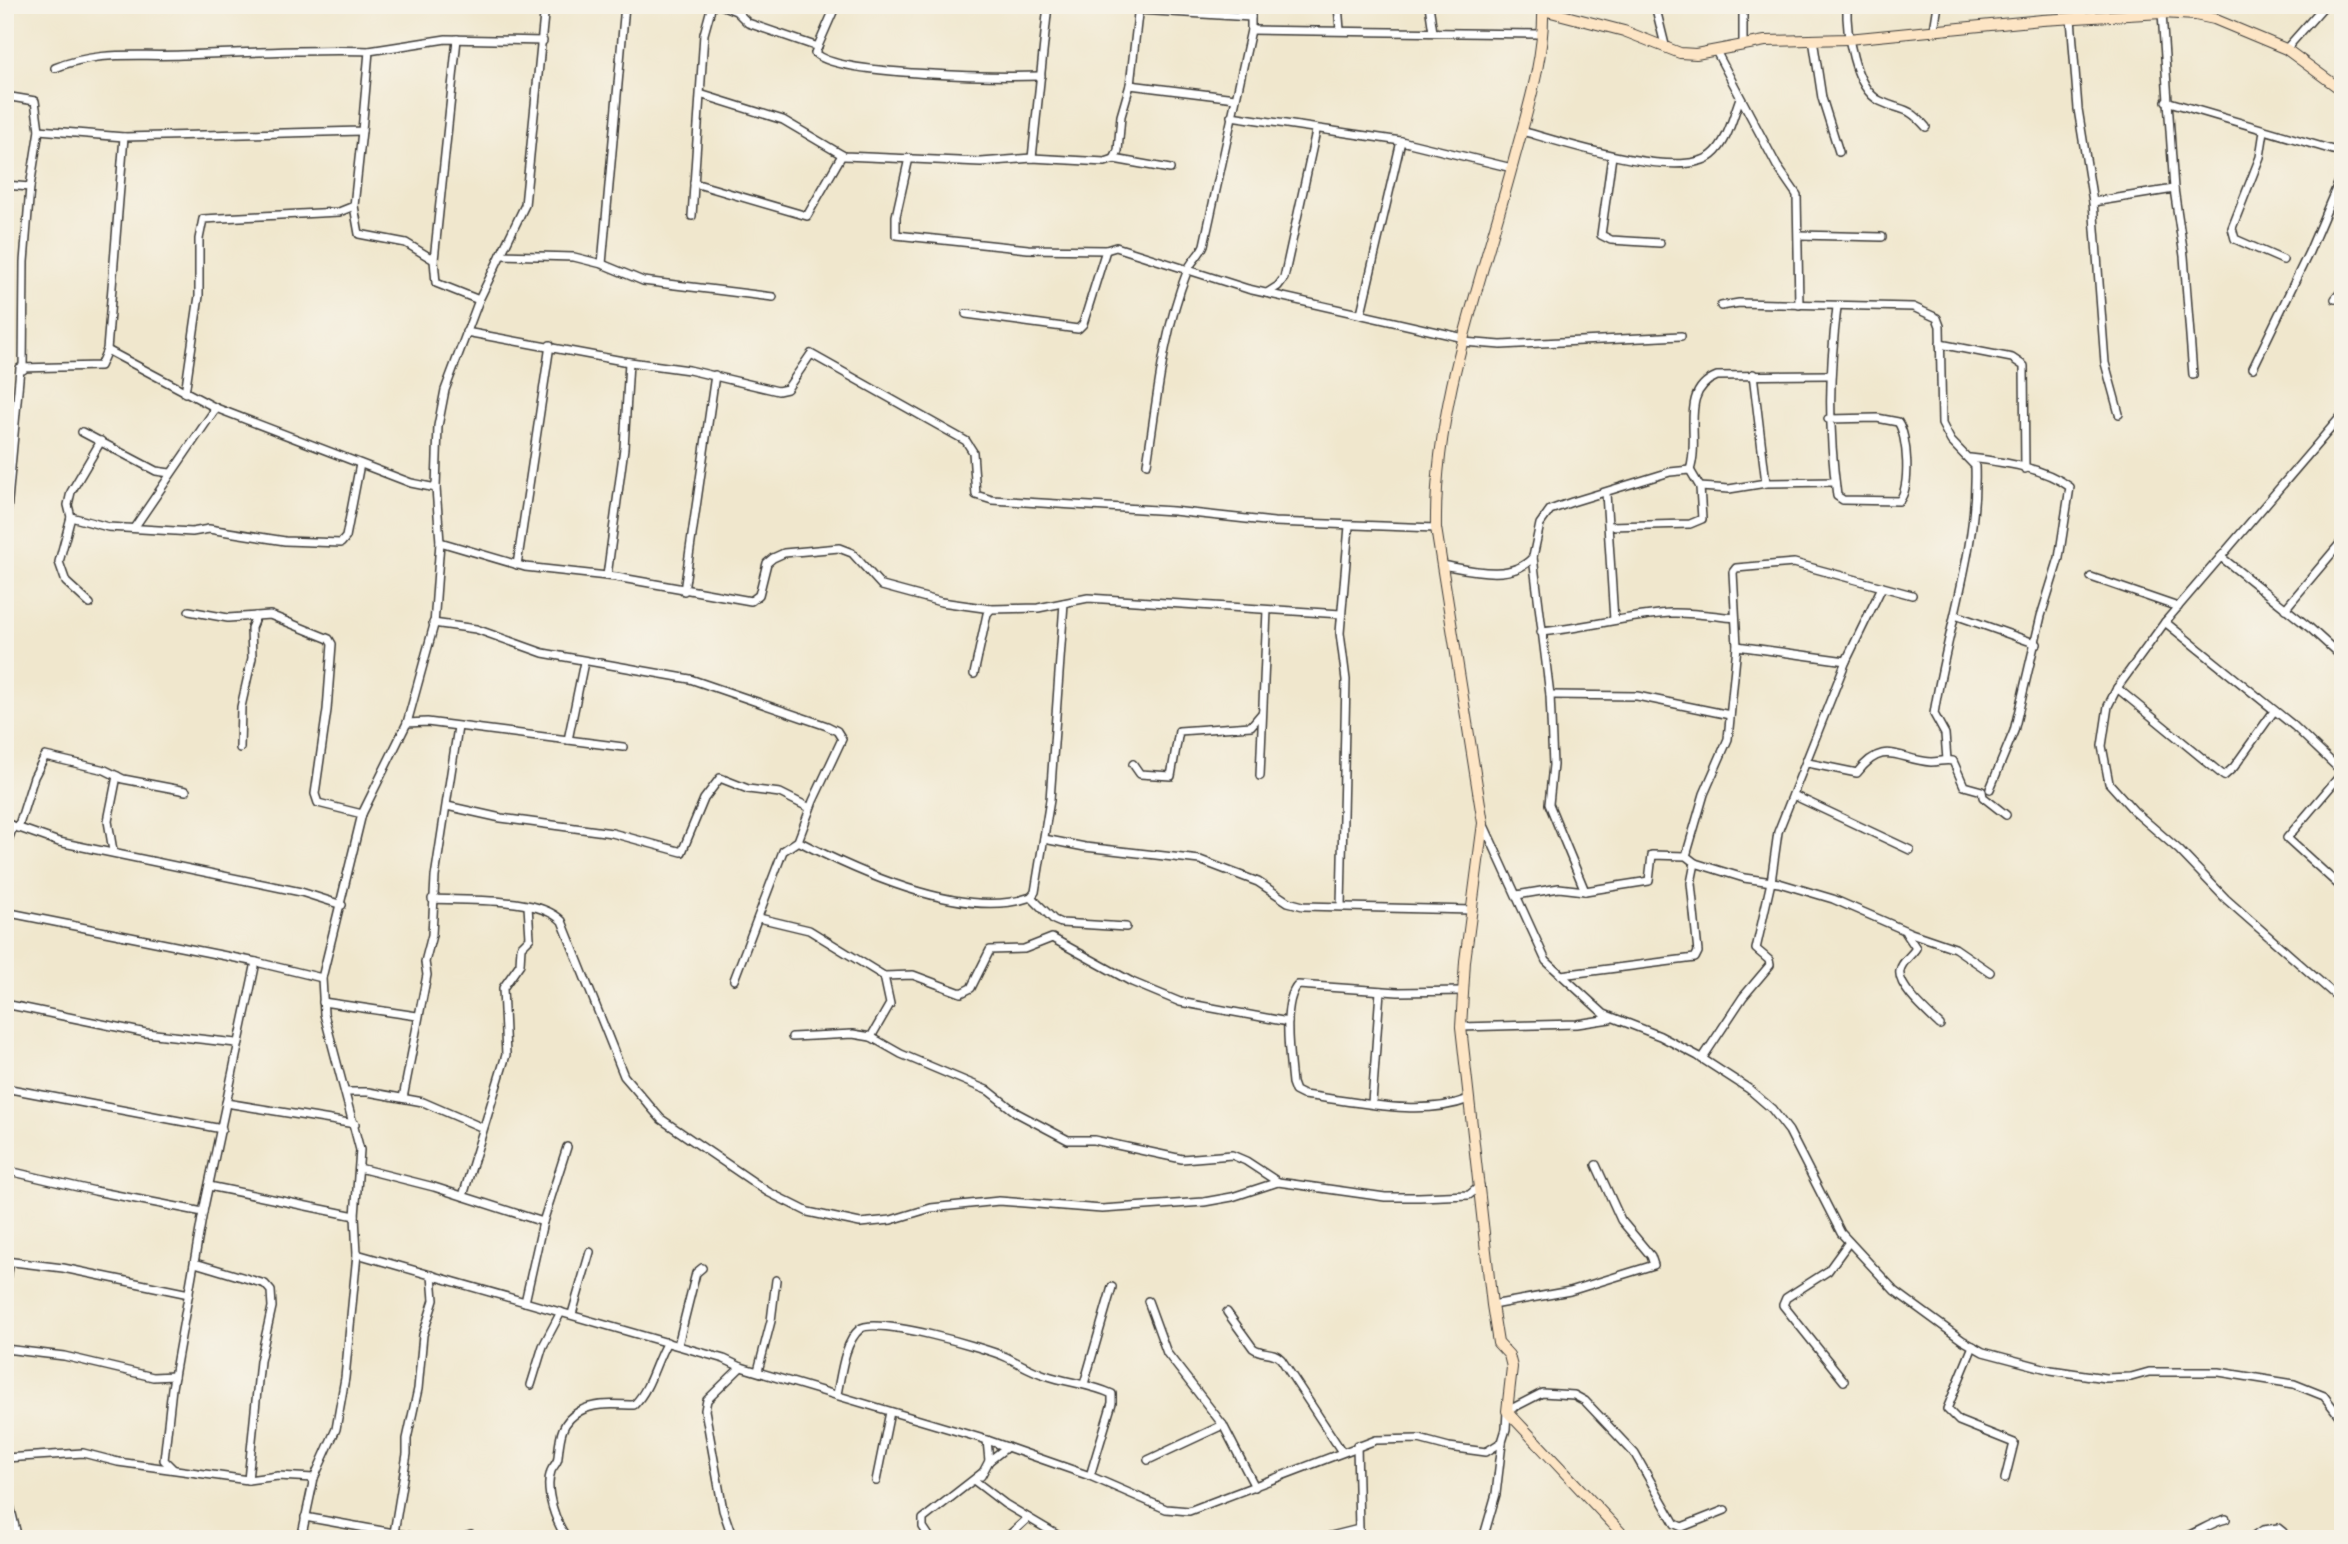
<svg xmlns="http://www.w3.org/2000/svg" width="2348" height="1544" viewBox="0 0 2348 1544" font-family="'Comic Neue',sans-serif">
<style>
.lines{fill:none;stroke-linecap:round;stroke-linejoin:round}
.street-casing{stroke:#3c3a37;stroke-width:10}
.secondary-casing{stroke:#3c3a37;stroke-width:12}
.street{stroke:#fff;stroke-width:7}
.secondary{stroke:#fde5c5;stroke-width:10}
</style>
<rect width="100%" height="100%" fill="#f7f3e8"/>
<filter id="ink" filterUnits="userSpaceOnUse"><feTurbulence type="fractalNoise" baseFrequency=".0143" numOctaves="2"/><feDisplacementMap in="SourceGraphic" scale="14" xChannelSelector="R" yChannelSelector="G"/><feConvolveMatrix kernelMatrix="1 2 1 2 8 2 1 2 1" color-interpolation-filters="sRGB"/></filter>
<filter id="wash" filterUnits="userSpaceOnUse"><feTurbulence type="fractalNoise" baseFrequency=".00686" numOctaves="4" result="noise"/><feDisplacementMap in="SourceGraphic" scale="28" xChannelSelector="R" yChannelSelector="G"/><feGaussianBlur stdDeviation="1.57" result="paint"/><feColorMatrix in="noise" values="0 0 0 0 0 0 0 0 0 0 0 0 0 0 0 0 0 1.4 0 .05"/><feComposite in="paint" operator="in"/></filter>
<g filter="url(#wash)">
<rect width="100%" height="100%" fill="#f0e7cd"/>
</g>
<g filter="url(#ink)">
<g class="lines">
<defs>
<g id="street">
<path d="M545 5 525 205 479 300 445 390 438 426 436 488 440 542 434 625 407 723 362 814 322 978 324 1014 360 1150 355 1216 357 1254 724 1359 741 1367 987 1440 1090 1476 1166 1509 1189 1511 1376 1440 1419 1439 1449 1447 1486 1452 1502 1442 1506 1429 1507 1411 1542 1393 1574 1395 1585 1401 1635 1454 1675 1524 1682 1527 1725 1510"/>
<path d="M721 5 736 11 748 23 818 47"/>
<path d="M836 5 815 53C836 76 1005 77 1041 76"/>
<path d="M1338 5 1340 30"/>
<path d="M1429 5 1433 32"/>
<path d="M1655 5 1665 45"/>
<path d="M1847 5C1846 31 1854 88 1880 101 1903 112 1907 105 1926 127"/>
<path d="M1139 10 1251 17"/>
<path d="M2162 13 2174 189 2184 256 2193 375"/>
<path d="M2071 18 2078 109 2093 202"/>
<path d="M1251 30 1541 34"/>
<path d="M1934 30 1938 5"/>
<path d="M457 39 434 260 436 283 479 300"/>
<path d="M1813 39 1822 98 1839 152"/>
<path d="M1743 45V5"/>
<path d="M2286 49 2325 5"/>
<path d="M1716 51 1777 166 1797 195 1799 305"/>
<path d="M55 68C99 50 136 57 182 55 244 53 306 49 369 51"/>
<path d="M1130 85 1235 98"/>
<path d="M703 95 783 120 844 156 981 162 1032 158 1105 162 1114 159 1170 169"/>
<path d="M5 96 35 101 39 130 30 187 24 262 23 370"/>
<path d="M2166 101 2343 153"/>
<path d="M1231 116 1401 141 1512 168"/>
<path d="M39 130 124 137 362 131 369 51 446 39 543 41"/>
<path d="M362 131 354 206 359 234 406 243 434 260"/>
<path d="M1522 131C1561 142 1679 181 1712 155 1728 142 1733 116 1740 98"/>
<path d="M2264 131 2260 157 2232 228 2235 239 2283 260"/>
<path d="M1612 156 1601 235 1611 240 1660 243"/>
<path d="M909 158 896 216V235L1028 249 1106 250 1116 247 1248 289 1464 338"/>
<path d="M1032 158 1048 5"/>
<path d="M1114 159 1118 151 1121 116 1130 85 1139 5"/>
<path d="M694 183 807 216 842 155"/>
<path d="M5 185 30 187"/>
<path d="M692 216 704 34 712 5"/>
<path d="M1799 235 1882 237"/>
<path d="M501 255 574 257 602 264 643 281 773 297"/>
<path d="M602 264 625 5"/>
<path d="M1267 293 1278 286 1284 278 1316 131"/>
<path d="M2335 299 2343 289"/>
<path d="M1721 306 1739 303 1913 307 1937 318 1940 326 1942 424 1951 441 1975 466C1978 550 1946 632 1934 714L1945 734 1947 760"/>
<path d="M1361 313 1401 141"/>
<path d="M966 314 1078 329 1083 324 1106 250"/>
<path d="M466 332 623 361 689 370 778 391 787 389 811 354 966 441 973 452 976 495 992 500 1173 511 1274 522 1436 528"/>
<path d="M1463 342 1501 345 1681 336"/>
<path d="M1940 344 2012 358 2024 366 2025 469"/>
<path d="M107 350 216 408 411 483 436 488"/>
<path d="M2253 368 2309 252 2343 172"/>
<path d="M1753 374 1766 483"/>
<path d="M185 393 199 296V239L203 219 339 212 354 206"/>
<path d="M2119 414 2105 363 2093 202 2174 189"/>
<path d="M2343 414 2165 622 2117 688 2108 706 2102 746 2109 783 2135 812 2179 850 2226 899 2343 1002"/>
<path d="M1828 419 1877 418 1898 422C1908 436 1911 489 1899 501L1843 500 1837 496C1828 428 1829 375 1837 307"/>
<path d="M82 432 156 471 170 473"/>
<path d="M1970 458C2003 462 2043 467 2070 487L2059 558 2041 616 2014 731 1990 789"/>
<path d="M1147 464C1157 400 1163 332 1187 272 1190 262 1200 255 1204 245L1251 30V5"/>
<path d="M1690 470C1701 438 1678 391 1717 376L1829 375"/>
<path d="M1700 487 1729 489 1766 483 1835 482"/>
<path d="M1606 493 1614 620"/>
<path d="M71 517 108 527 192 532 209 529 285 541 341 543 346 537 360 464"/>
<path d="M6 523 20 368 100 366 107 350 124 137"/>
<path d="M1609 526 1690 524 1702 519 1700 487 1690 470"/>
<path d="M134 528 216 408"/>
<path d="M440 542 525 567 616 577 751 601 759 595 767 563 773 558 784 553 839 548 852 553 882 586 941 602 991 609 1038 608 1088 598 1341 614"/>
<path d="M2221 557 2310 628 2343 658"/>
<path d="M517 565 550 345"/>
<path d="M1442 565C1470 570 1512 582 1533 557"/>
<path d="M607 576 624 448 629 362"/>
<path d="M2091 577 2178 607"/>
<path d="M684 591 715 375"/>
<path d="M90 604 66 582 59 562 71 517 68 505 71 492 101 441"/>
<path d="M2285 609 2343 540"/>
<path d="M189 611 228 618 270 615 329 639 332 644 327 710 315 794 318 803 362 814"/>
<path d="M1955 615 2037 644"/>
<path d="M2165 622 2294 726 2343 773"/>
<path d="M433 623 476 629 543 653 690 679 827 726 837 731 842 739 813 801 798 841 783 851 734 980"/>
<path d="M1541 632C1585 628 1626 616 1670 613 1691 612 1714 616 1735 618"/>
<path d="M1737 646 1846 661"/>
<path d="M974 674 987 614 991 609"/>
<path d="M2117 688 2224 776 2234 767 2274 711"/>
<path d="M1550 695 1637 696 1730 715"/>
<path d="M407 723 427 722 623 747"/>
<path d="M568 740 584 662"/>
<path d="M240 748 241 707 252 658 251 628 256 616"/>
<path d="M1808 763 1857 773C1884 738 1898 760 1931 762 1939 762 1945 759 1953 761L1964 786 1982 791 1983 797 2006 815"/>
<path d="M1133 764 1140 774 1171 776 1179 731 1251 726 1262 713"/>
<path d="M2343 772 2287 838 2343 889"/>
<path d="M1260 776 1267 610"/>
<path d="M1793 795 1910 850"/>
<path d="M447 806 501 818 612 833 682 852 704 799 720 778 748 789 780 793 810 808"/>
<path d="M5 823 59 842 301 892 342 905"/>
<path d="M1483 823 1546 961 1604 1014 1660 1036 1698 1056 1749 1089 1772 1109 1789 1131 1841 1233 1895 1291 1962 1340 1983 1352 2051 1370 2105 1378 2131 1377 2149 1372H2219L2294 1384 2324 1396 2343 1421"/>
<path d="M18 828 34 777 45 756 105 770 123 779 186 791"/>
<path d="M1044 839 1085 847 1200 860 1258 882 1288 902 1303 906 1472 910"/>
<path d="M798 841C858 872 964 921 1031 897L1035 892 1050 800 1064 603"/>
<path d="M5 848 13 827"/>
<path d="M113 851 108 821 117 776"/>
<path d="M1686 856 1704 794 1728 739 1737 646 1733 572 1736 568 1794 563 1912 595"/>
<path d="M1585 891 1549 804 1553 765 1550 695 1533 557 1540 524 1550 510 1572 502 1670 472 1690 470"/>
<path d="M1517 895 1559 888 1585 891 1649 881 1652 855 1686 856 1695 863 1744 878 1779 883 1833 899 1911 933 1955 948 1990 972"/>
<path d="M1031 897 1054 920 1061 923 1126 927"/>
<path d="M432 899C466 901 538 896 562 921L624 1076 661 1119 768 1192 808 1212 860 1223 891 1220 931 1208 999 1201 1102 1209 1204 1202 1232 1197 1278 1182 1385 1197H1419L1469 1195 1480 1186"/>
<path d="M1341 906 1346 680 1340 633 1349 526"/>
<path d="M5 912 256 962 322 978"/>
<path d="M759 918 809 930 884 976 913 975 961 993 971 988 990 950 1024 949 1052 938 1132 982 1180 1002 1288 1022"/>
<path d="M1906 933 1916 948C1912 955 1901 962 1900 971 1897 987 1929 1014 1940 1025"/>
<path d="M1561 975 1695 958 1698 952 1691 883 1695 863"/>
<path d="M1463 991 1398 992 1298 985C1281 1002 1290 1060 1292 1083L1295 1091 1303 1095C1355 1101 1420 1118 1469 1099"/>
<path d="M323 1002 417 1016"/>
<path d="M5 1004 146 1033 236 1043"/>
<path d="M1461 1027 1577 1024 1610 1019"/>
<path d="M792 1037 853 1034 871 1037 901 1054 989 1091 1017 1113 1068 1140H1094L1182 1159 1232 1155 1246 1161 1278 1182"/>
<path d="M871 1037 890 1004 884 976"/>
<path d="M1702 1059 1743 997 1770 965 1769 960 1756 949 1771 882 1778 832 1846 661 1882 587"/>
<path d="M5 1088 222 1129"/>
<path d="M347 1092H368L423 1102 483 1128"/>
<path d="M403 1098 427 975 425 962 432 935 435 877 458 727"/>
<path d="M226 1103 355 1124"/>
<path d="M1372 1103 1380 991"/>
<path d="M359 1168 434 1187 543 1222"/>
<path d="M5 1170 95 1191 203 1212"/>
<path d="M209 1186 355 1216"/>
<path d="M463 1196 506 1055 503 988 520 964 521 947 530 938 528 906"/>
<path d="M5 1261 63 1268 189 1294"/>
<path d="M195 1263 265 1284 271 1291 272 1307 260 1361 248 1480"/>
<path d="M5 1290 10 1261"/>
<path d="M1148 1301 1167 1353 1223 1425 1255 1487"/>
<path d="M525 1302 543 1222 567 1147"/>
<path d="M1492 1305 1570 1291 1654 1265 1651 1256 1621 1220 1596 1165"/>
<path d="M1227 1312 1253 1348C1262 1355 1273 1350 1281 1359L1342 1452"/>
<path d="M572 1314 590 1252"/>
<path d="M678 1345 696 1273 702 1268"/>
<path d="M1973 1346 1947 1409 1959 1421 2014 1443 2005 1479"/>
<path d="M5 1349 64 1356 153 1377 174 1376"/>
<path d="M758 1371 771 1321 776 1280"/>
<path d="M1844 1381 1783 1305 1786 1298 1828 1271 1849 1242"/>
<path d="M1084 1384 1112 1287"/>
<path d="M531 1385 543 1346 561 1312"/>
<path d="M837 1394C841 1376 844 1342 860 1329 875 1316 986 1348 1006 1357 1019 1363 1031 1371 1045 1375 1068 1383 1090 1384 1112 1394V1403L1090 1476"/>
<path d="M987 1440 989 1461"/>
<path d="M5 1458 83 1453 118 1462 248 1480 278 1476 314 1478"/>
<path d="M1148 1460 1223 1425"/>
<path d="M173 1469 164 1460 172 1388 203 1212 256 962"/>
<path d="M981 1476 989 1461 1007 1447"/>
<path d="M876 1481 890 1412"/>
<path d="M975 1481 1005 1504 1064 1539"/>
<path d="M5 1485 18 1539"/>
<path d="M305 1517 427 1539"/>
<path d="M301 1539 314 1478 336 1429 345 1378 357 1254"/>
<path d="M393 1539 407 1454V1439L418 1389 423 1335 434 1300 432 1275"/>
<path d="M459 1539 471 1535 477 1539"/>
<path d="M568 1539C556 1524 544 1491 551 1471 553 1466 558 1463 558 1457 560 1438 560 1422 580 1411 596 1402 616 1405 634 1405 651 1388 655 1362 667 1342"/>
<path d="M733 1539 723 1510 705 1410 707 1400 741 1367"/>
<path d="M931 1539 923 1527V1519L982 1473"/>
<path d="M1005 1539 1028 1518"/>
<path d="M1319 1539 1359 1529"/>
<path d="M1356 1539 1359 1529 1357 1445"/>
<path d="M1483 1539 1496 1494 1502 1443"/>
<path d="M2173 1539C2194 1537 2206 1524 2226 1519"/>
<path d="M2250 1539 2263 1530 2278 1528 2283 1532"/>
</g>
<g id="secondary">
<path d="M1543 5C1545 56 1528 108 1515 156 1483 278 1434 401 1436 528L1483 823 1465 961 1461 1027 1492 1305 1498 1343 1509 1355 1512 1367 1507 1411 1627 1539"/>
<path d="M1543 10 1624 31 1680 53 1696 54 1765 41 1848 39 2042 20 2162 13 2195 15 2214 19 2286 49 2343 91"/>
</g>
</defs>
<use href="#street" class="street-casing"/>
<use href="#secondary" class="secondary-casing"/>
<use href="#street" class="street"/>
<use href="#secondary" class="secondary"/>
</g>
</g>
<rect width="2348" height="1544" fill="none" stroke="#f7f3e8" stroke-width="28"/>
</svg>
